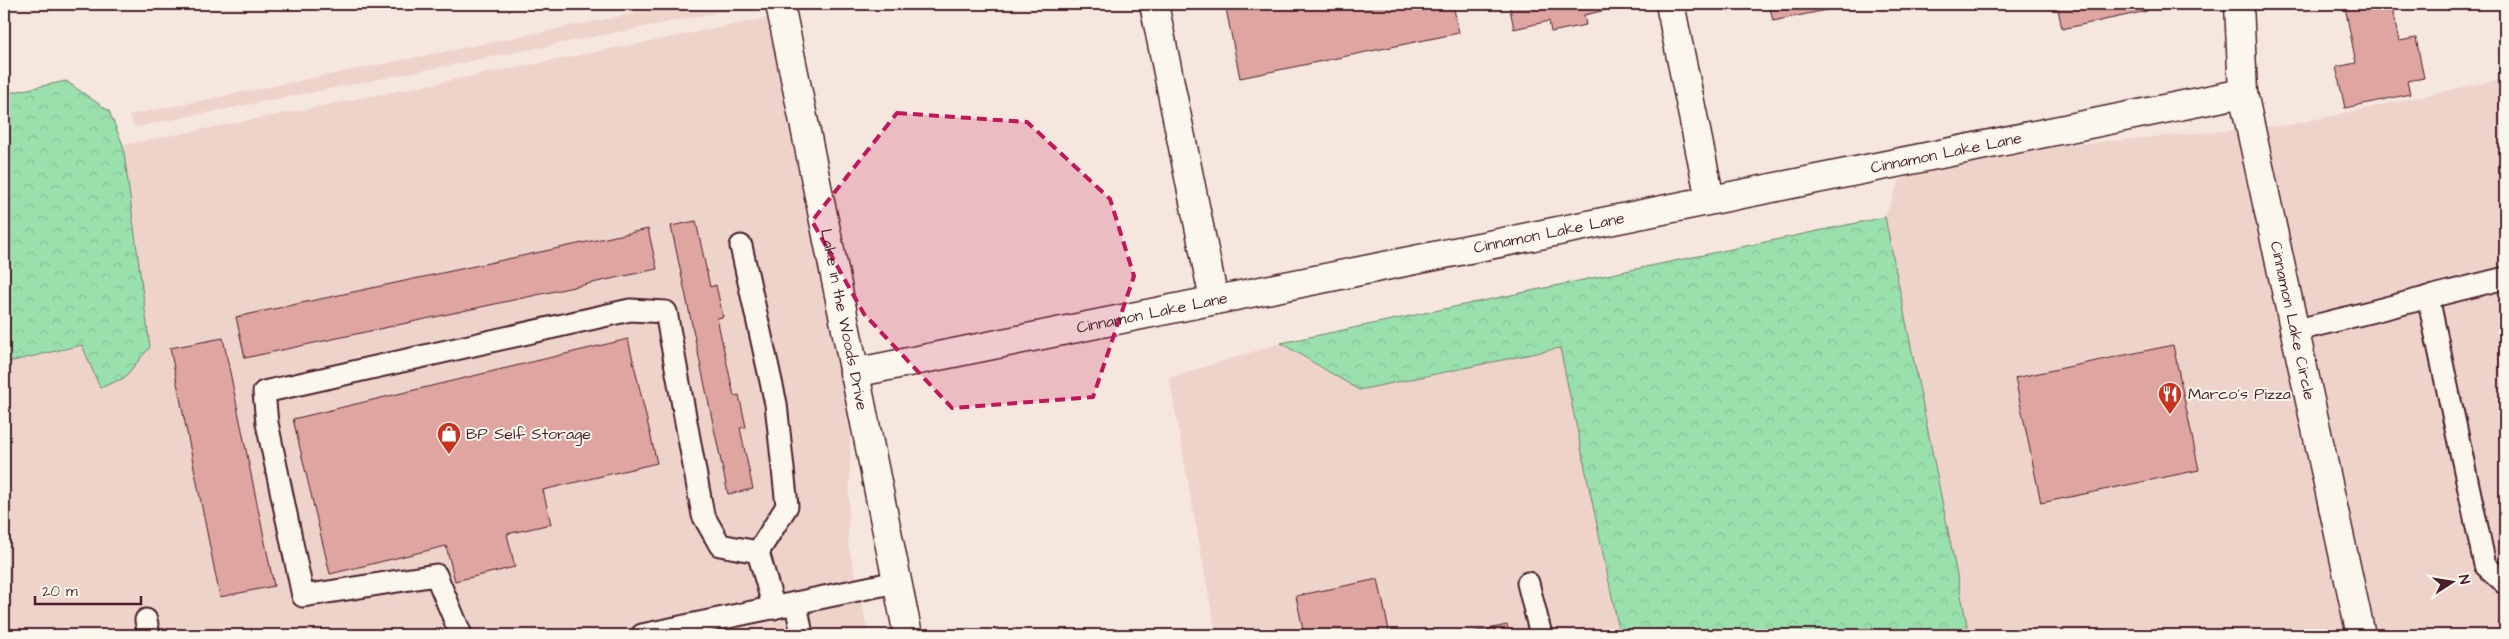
<svg xmlns="http://www.w3.org/2000/svg" width="2509" height="639" viewBox="0 0 2509 639" font-family="'Architects Daughter',sans-serif">
<style>
.built{fill:#eed3cb}
.forest{fill:url(#forest-crowns);stroke:#72806c}
.building{fill:#dfa5a0;stroke:#4a1f2b}
.lines{fill:none;stroke-linecap:round;stroke-linejoin:round}
.service-casing{stroke:#4a1f2b;stroke-width:25}
.minor-casing{stroke:#4a1f2b;stroke-width:31}
.service{stroke:#fbf7ec;stroke-width:21}
.minor{stroke:#fbf7ec;stroke-width:28}
.marked{fill:#c2185b;fill-opacity:0.2;stroke:#c2185b;stroke-width:4;stroke-dasharray:10 6;stroke-linejoin:round}
.labels{text-anchor:middle;dominant-baseline:central;stroke-width:4;stroke-linejoin:round;paint-order:stroke}
.street-label{font-size:16px;fill:#4a1f2b;stroke:#fbf7ec}
.poi-label{font-size:16px;fill:#4a1f2b;stroke:#fbf7ec;text-anchor:start}
</style>
<defs>
<pattern id="forest-crowns" width="20" height="18" patternUnits="userSpaceOnUse" patternTransform="scale(1.25)"><rect width="20" height="18" fill="#99e0ad"/><path d="M2 6a3 3 0 1 1 6 0M12 15a3 3 0 1 1 6 0" fill="none" stroke="#85c095"/></pattern>
</defs>
<rect width="100%" height="100%" fill="#f5e7dd"/>
<filter id="ink" filterUnits="userSpaceOnUse"><feTurbulence type="fractalNoise" baseFrequency=".02" numOctaves="2"/><feDisplacementMap in="SourceGraphic" scale="10" xChannelSelector="R" yChannelSelector="G"/><feConvolveMatrix kernelMatrix="1 2 1 2 8 2 1 2 1" color-interpolation-filters="sRGB"/></filter>
<g filter="url(#ink)">
<g class="built">
<path d="M681 4H761L135 127 129 115Z"/>
<path d="M768 18 851 421 848 544 869 635H4V363L82 345 100 388 150 347 123 145Z"/>
<path d="M2505 78V635H1969L1883 222 1908 159 2289 125Z"/>
<path d="M1281 343 1359 390 1560 348 1620 635H1216L1169 378Z"/>
</g>
<g class="forest">
<path d="M66 81 109 111 123 145 150 347 124 378 100 388 82 345 4 363V94Z"/>
<path d="M1885 217 1969 635H1629L1619 630 1560 348 1359 390 1281 343Z"/>
</g>
<g class="building">
<path d="M1225 4H1453L1459 33 1240 78Z"/>
<path d="M1509 4H1609L1611 9 1584 15 1586 25 1551 32 1549 21 1514 29Z"/>
<path d="M1769 4H1840L1841 7 1773 21Z"/>
<path d="M2057 4H2146L2147 11 2062 29Z"/>
<path d="M2361 4H2391L2399 41 2416 38 2424 78 2407 81 2410 94 2345 108 2336 67 2356 63 2345 7Z"/>
<path d="M696 221 710 287 716 285 723 317 717 318 734 396 739 395 746 427 740 428 753 489 728 494 671 226Z"/>
<path d="M648 229 657 269 245 358 236 317Z"/>
<path d="M223 338 274 586 220 597 170 348Z"/>
<path d="M628 339 657 463 543 490 551 524 507 534 515 567 455 581 446 546 330 574 293 419Z"/>
<path d="M2173 345 2199 470 2041 503 2015 378Z"/>
<path d="M1378 579 1390 635H1304L1296 596Z"/>
<path d="M1507 625 1510 635H1459Z"/>
</g>
<g class="lines">
<defs>
<g id="service">
<path d="M741 246 776 404 787 506 758 552"/>
<path d="M2428 297 2485 565 2505 583"/>
<path d="M2294 331 2505 278"/>
<path d="M1528 583 1541 635"/>
<path d="M796 603 802 635"/>
<path d="M146 620 149 635"/>
<path d="M461 635 436 575 303 596 267 423 264 392 630 310 666 312 703 515 720 545 758 552 774 608"/>
<path d="M642 635 896 582"/>
</g>
<g id="minor">
<path id="s1" d="M780 4 908 635"/>
<path d="M1154 4 1214 300"/>
<path d="M1670 4 1710 199"/>
<path id="s2" d="M2239 4 2243 93 2361 635"/>
<path id="s3" d="M854 373 2243 93"/>
</g>
</defs>
<use href="#service" class="service-casing"/>
<use href="#minor" class="minor-casing"/>
<use href="#service" class="service"/>
<use href="#minor" class="minor"/>
</g>
</g>
<path class="marked" d="M897 113 1027 122 1110 199 1134 276 1093 397 952 408 864 314 812 221Z"/>
<defs>
<symbol id="restaurant-pin" viewBox="-11 -11 22 30"><path d="M0 17L-7.5 6A9.5 9.5 0 1 1 7.5 6Z" fill="#c8321e" stroke="#fbf7ec"/><path d="M-5-6h1v4h1v-4h1v4h1v-4h1v5L-1.5 .5V6h-2V.5L-5-1ZM5-6V6H3V1.5H1.5Q1.5-4 5-6Z" fill="#fff"/></symbol>
<symbol id="shop-pin" viewBox="-11 -11 22 30"><path d="M0 17L-7.5 6A9.5 9.5 0 1 1 7.5 6Z" fill="#c8321e" stroke="#fbf7ec"/><path d="M-5-2.5h2.3a2.7 3.5 0 0 1 5.4 0H5L5.5 6h-11ZM-1.5-2.5h3a1.5 2.3 0 0 0-3 0Z" fill="#fff"/></symbol>
</defs>
<g fill-rule="evenodd">
<use href="#restaurant-pin" x="2156" y="380" width="28" height="38"/>
<use href="#shop-pin" x="435" y="420" width="28" height="38"/>
</g>
<g class="labels">
<g class="street-label">
<text stroke="none"><textPath href="#s3" startOffset="1114">Cinnamon Lake Lane</textPath></text>
<text stroke="none"><textPath href="#s3" startOffset="709">Cinnamon Lake Lane</textPath></text>
<text stroke="none"><textPath href="#s3" startOffset="304">Cinnamon Lake Lane</textPath></text>
<text stroke="none"><textPath href="#s1" startOffset="322">Lake in the Woods Drive</textPath></text>
<text stroke="none"><textPath href="#s2" startOffset="322">Cinnamon Lake Circle</textPath></text>
</g>
<g class="poi-label">
<text x="2188" y="394">Marco's Pizza</text>
<text x="466" y="434">BP Self Storage</text>
</g>
</g>
<rect width="2509" height="639" fill="none" stroke="#fbf7ec" stroke-width="20"/>
<rect x="10" y="10" width="2489" height="619" fill="none" stroke="#4a1f2b" stroke-width="2" filter="url(#ink)"/>
<g transform="translate(2452 582) rotate(78)" stroke="#fbf7ec" stroke-width="4" paint-order="stroke">
<path d="M0-4L9 19L0 12L-9 19Z" fill="#4a1f2b"/>
<text y="-8" font-size="14" font-weight="bold" text-anchor="middle" fill="#4a1f2b">N</text>
</g>
<path d="M35 596v8h106v-8" fill="none" stroke="#4a1f2b" stroke-width="2.5"/>
<text x="42" y="596" font-size="15" fill="#4a1f2b" stroke="#fbf7ec" stroke-width="4" paint-order="stroke">20 m</text>
</svg>
